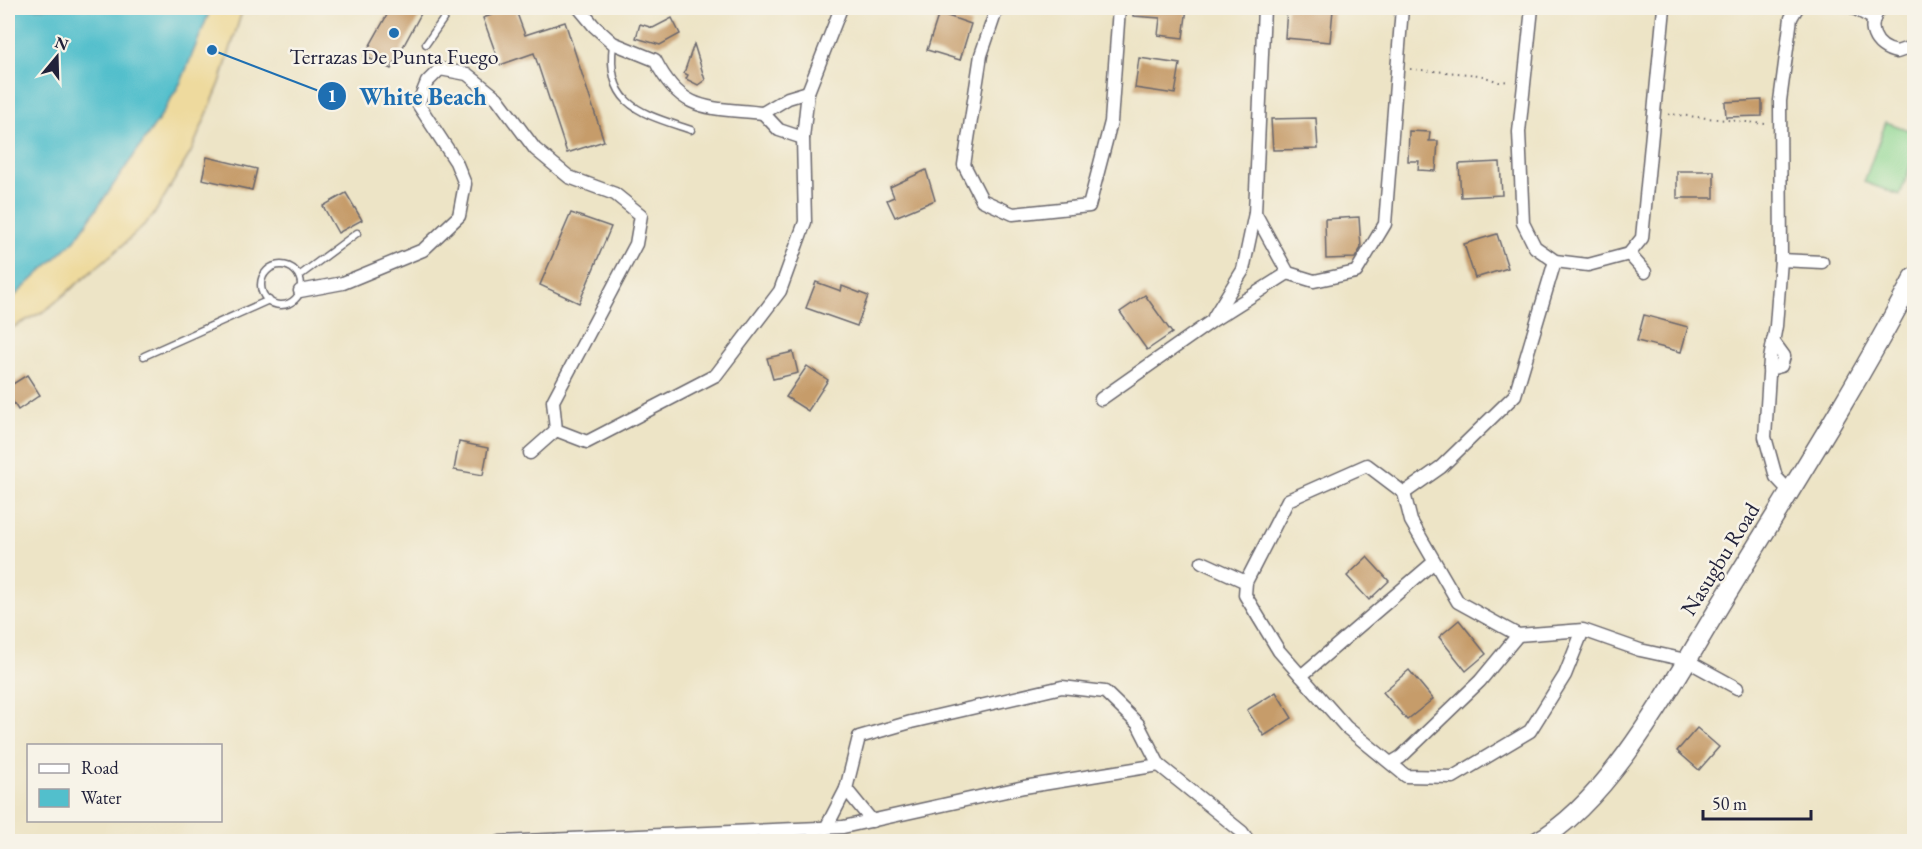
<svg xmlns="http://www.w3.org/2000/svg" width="1922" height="849" viewBox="0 0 1922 849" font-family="'EB Garamond',serif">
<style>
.green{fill:#8ed792;stroke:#587c66;stroke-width:1.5}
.sand{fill:#eeda9e;stroke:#887e6c;stroke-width:1.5}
.water{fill:#52bfcc;stroke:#3a7084;stroke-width:1.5}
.building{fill:#c69c6a}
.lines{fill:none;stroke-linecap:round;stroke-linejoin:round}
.lane-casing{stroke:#69666c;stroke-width:9}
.street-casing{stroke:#69666c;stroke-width:15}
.primary-casing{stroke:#69666c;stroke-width:21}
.path{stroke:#69666c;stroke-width:2;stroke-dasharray:1.5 4.5;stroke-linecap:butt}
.lane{stroke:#fff;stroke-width:6}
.street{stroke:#fff;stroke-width:12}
.primary{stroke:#fff;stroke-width:18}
.poi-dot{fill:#1f6fb2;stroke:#f7f3e8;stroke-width:2}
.labels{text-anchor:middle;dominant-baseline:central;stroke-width:5;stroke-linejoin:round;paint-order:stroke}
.poi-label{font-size:22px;fill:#22223b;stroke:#f7f3e8}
.street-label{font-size:22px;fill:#22223b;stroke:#f7f3e8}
.leader{fill:none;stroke:#1f6fb2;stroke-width:2}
.callout-dot{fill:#1f6fb2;stroke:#f7f3e8;stroke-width:2}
.mark-label{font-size:18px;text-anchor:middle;font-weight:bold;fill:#fff}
.callout-label{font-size:24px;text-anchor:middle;font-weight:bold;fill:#1f6fb2;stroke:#f7f3e8;stroke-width:5;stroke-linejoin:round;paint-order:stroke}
</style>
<rect width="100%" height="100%" fill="#f7f3e8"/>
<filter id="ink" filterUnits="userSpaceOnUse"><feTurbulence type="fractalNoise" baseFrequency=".0167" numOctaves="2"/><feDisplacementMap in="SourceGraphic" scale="12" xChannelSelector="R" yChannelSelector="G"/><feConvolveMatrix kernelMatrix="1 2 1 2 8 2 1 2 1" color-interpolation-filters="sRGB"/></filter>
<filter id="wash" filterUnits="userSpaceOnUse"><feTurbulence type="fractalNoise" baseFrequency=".008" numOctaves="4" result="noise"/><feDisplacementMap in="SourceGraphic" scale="24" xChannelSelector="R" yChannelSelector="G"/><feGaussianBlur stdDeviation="1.35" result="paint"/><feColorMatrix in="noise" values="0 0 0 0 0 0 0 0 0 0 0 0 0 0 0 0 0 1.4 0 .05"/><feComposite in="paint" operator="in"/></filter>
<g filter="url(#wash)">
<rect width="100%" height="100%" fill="#ede4c6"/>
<path class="green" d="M1886 122 1914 132V155L1900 195 1864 182Z"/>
<path class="sand" d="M211 8H243L220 83 191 152 153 216 123 245 46 310 8 330V302L75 240 157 122 181 82Z"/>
<path class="water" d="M8 8H211L181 82 157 122 75 240 8 302Z"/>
<g id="blocks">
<g class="building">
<path d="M391 8H424L391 69 364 56Z"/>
<path d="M511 8H515L525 35 565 22 604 141 567 153 534 53 500 65 483 18Z"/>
<path d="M1133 8H1187L1183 38 1158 35 1160 18 1133 16Z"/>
<path d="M1287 8 1333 10 1330 42 1285 38Z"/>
<path d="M939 13 971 24 960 60 927 50Z"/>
<path d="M672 18 680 34 660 45 636 38 640 24 653 28Z"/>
<path d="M694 44 705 80 698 85 686 79 688 75 684 73Z"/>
<path d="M1139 58 1180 64 1175 94 1135 88Z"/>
<path d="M1762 100V116L1726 117 1725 102Z"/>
<path d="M1316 118 1318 149 1273 150 1271 119Z"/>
<path d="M1409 131 1430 132 1429 141H1438L1436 171 1418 170 1419 161H1408Z"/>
<path d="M207 157 257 169 252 190 202 179Z"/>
<path d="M1500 162 1502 195 1461 197 1459 164Z"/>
<path d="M926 170 935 200 895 217 887 200 894 197 890 187Z"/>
<rect x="1677" y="171" width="37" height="27"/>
<path d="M346 193 362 220 338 233 323 206Z"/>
<path d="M571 213 611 227 579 303 540 285Z"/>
<path d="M1359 217 1361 248 1355 258 1326 259 1325 219Z"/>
<path d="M1497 234 1508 268 1475 278 1464 244Z"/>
<path d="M816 282 841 291 842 286 868 296 857 326 806 308Z"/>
<path d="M1145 295 1172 333 1147 350 1120 312Z"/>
<path d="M1644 315 1688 327 1681 352 1637 341Z"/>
<path d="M793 352 798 373 773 379 767 358Z"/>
<path d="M807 366 828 380 808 411 786 397Z"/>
<path d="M27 375 40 395 18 410 8 394V387Z"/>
<path d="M459 442 488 448 483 475 454 470Z"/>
<path d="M1367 557 1389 581 1369 600 1347 576Z"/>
<path d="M1459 620 1486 654 1466 671 1439 637Z"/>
<path d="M1409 670 1433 699 1407 720 1383 692Z"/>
<path d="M1276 692 1292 718 1264 736 1247 710Z"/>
<path d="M1697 728 1719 747 1699 770 1677 751Z"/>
</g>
</g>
</g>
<g filter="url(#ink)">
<use href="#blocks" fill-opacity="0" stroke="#69666c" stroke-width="1.5"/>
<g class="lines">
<defs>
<g id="lane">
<path d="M426 44 451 8"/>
<path d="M613 44C605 106 641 113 691 130"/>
<circle cx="281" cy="285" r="20"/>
<path d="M299 276 357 233"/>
<path d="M144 356 269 300"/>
</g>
<g id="street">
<path d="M579 8 594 26 613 43 655 60C682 114 710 107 763 113"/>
<path d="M997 8 981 55 964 165 982 200 1013 214 1089 206 1111 122 1119 8"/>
<path d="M1264 8 1255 213 1288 273 1314 281 1356 272 1385 224 1402 8"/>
<path d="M1532 8 1519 132 1523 223 1535 247 1555 261 1588 265 1629 254 1642 238 1664 8"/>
<path d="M1854 8 1874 19"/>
<path d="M1881 8C1864 25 1874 48 1897 52L1914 46"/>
<path d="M803 138 779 130 763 113 788 98 808 92"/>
<path d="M1629 254 1645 272"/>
<path d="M1781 260 1822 262"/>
<path d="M300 291 343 283 423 250 459 216 465 184 456 162 418 104 427 82 440 69 467 74 497 98 535 149 569 177 615 194 641 215 636 244 553 401 556 430 587 442 716 375 780 291 805 222 803 138 808 92 841 8"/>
<path d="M1214 317 1243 270 1255 213"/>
<path d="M1769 369 1781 366 1784 356 1773 341"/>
<path d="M1101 399 1212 321 1288 273"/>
<path d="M530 453 556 430"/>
<path d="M1790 492 1776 477 1765 437 1770 359 1776 326 1781 260 1780 101 1791 18 1797 8"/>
<path d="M1404 493 1441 467 1515 395 1555 261"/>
<path d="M1202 562 1246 582"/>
<path d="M1583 630 1565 675 1530 731 1453 777 1406 776 1346 727 1279 651 1245 595 1246 582 1288 500 1367 465 1404 493 1411 521 1458 602 1518 635 1583 630 1640 650 1686 660 1737 688"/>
<path d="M1301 676 1434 562"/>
<path d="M1391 763 1401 757 1480 681 1518 635"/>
<path d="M846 789 859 737 911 722 1062 687 1105 692 1138 724 1159 765 1242 832 1249 842"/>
<path d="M826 828 846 789 872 821"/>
<path d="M500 842 843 827 1024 787 1159 765"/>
</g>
<path id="primary" d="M1536 842C1614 800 1683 664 1730 589 1793 486 1858 384 1914 277"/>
</defs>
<use href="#lane" class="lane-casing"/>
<use href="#street" class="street-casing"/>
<use href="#primary" class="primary-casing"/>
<g class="path">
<path d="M1410 69 1480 75 1499 82 1510 81"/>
<path d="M1668 114 1766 124"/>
</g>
<use href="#lane" class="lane"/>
<use href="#street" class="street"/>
<use href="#primary" class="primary"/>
</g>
</g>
<circle class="poi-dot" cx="394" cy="33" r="6"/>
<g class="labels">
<g class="poi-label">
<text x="394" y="56">Terrazas De Punta Fuego</text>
</g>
<g class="street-label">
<text transform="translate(1720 559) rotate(-58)">Nasugbu Road</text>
</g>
</g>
<path class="leader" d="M212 50L332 96"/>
<g class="callout-dot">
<circle cx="212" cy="50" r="6"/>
<circle cx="332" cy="96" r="15"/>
</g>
<g class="mark-label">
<text x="332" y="102">1</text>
</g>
<g class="callout-label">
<text x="423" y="105">White Beach</text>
</g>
<rect width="1922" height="849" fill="none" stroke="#f7f3e8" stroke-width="30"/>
<rect x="27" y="744" width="195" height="78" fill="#f7f3e8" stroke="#a29fa3" stroke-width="1.5"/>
<rect x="39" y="764" width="30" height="9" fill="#ffffff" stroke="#a29fa3" stroke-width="1.5"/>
<text x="81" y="774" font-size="18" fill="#22223b">Road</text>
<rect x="39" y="789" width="30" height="18" fill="#52bfcc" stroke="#a29fa3" stroke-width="1.5"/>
<text x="81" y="804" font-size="18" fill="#22223b">Water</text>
<g transform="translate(57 57) rotate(19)" stroke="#f7f3e8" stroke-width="4.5" paint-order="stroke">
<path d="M0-4.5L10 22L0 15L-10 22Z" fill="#22223b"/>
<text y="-9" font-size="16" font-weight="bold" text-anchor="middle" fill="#22223b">N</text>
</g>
<path d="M1703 810v9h108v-9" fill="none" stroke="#22223b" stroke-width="3"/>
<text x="1712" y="810" font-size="18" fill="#22223b" stroke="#f7f3e8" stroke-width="4.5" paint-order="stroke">50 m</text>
</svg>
